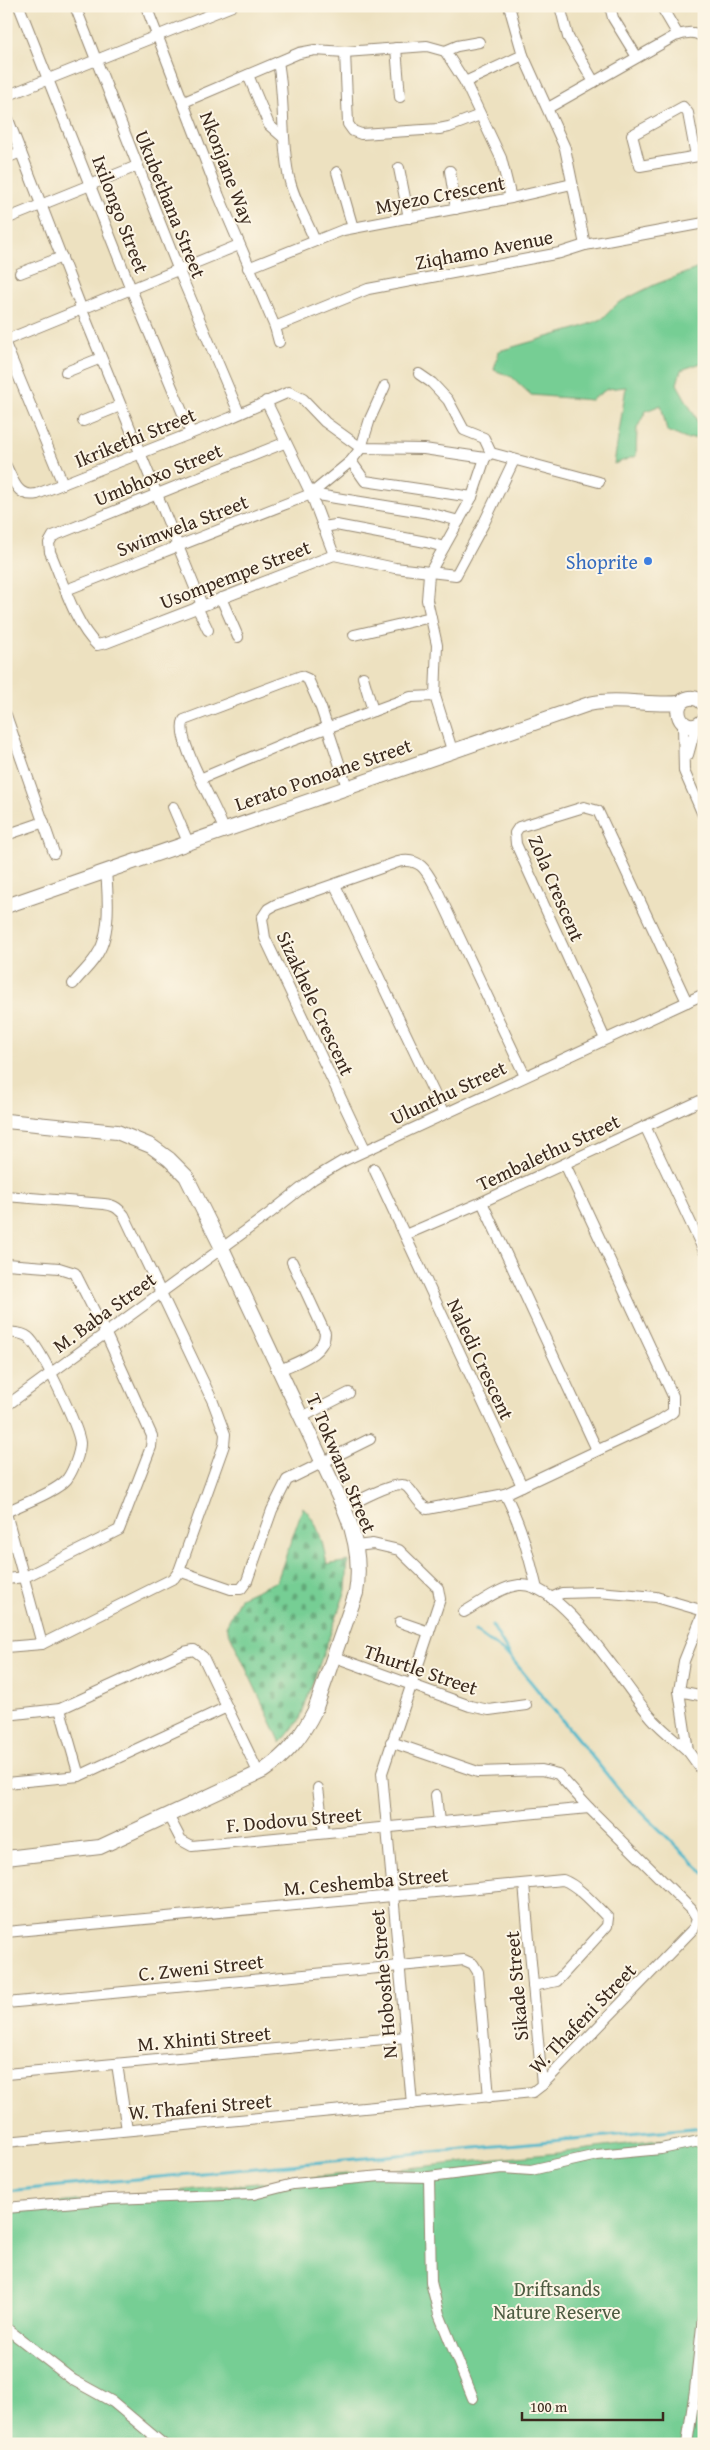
<svg xmlns="http://www.w3.org/2000/svg" width="710" height="2450" viewBox="0 0 710 2450" font-family="'Gentium Book Plus',serif">
<style>
.green{fill:#76ce94;stroke:#587c59}
.cemetery{fill:url(#cemetery-stones);stroke:#587c59}
.lines{fill:none;stroke-linecap:round;stroke-linejoin:round}
.stream{stroke:#4eb8cb;stroke-width:3}
.minor-casing{stroke:#94866f;stroke-width:12}
.tertiary-casing{stroke:#94866f;stroke-width:16}
.minor{stroke:#fff;stroke-width:10}
.tertiary{stroke:#fff;stroke-width:14}
.shop-dot{fill:#3f7fe0;stroke:#fcf5e5;stroke-width:2}
.labels{text-anchor:middle;dominant-baseline:central;stroke-width:4;stroke-linejoin:round;paint-order:stroke}
.street-label{font-size:20px;fill:#3b2a1e;stroke:#fcf5e5}
.shop-label{font-size:20px;fill:#366cbe;stroke:#fcf5e5;text-anchor:end}
.park-label{font-size:20px;fill:#4d5b41;stroke:#fcf5e5}
</style>
<defs>
<pattern id="cemetery-stones" width="16" height="16" patternUnits="userSpaceOnUse" patternTransform="scale(1.25)"><rect width="16" height="16" fill="#76ce94"/><path d="M2 7V4a2 2 0 0 1 4 0v3zM10 15v-3a2 2 0 0 1 4 0v3z" fill="#62a778"/></pattern>
</defs>
<rect width="100%" height="100%" fill="#fcf5e5"/>
<filter id="ink" filterUnits="userSpaceOnUse"><feTurbulence type="fractalNoise" baseFrequency=".02" numOctaves="2"/><feDisplacementMap in="SourceGraphic" scale="10" xChannelSelector="R" yChannelSelector="G"/><feConvolveMatrix kernelMatrix="1 2 1 2 8 2 1 2 1" color-interpolation-filters="sRGB"/></filter>
<filter id="wash" filterUnits="userSpaceOnUse"><feTurbulence type="fractalNoise" baseFrequency=".0096" numOctaves="4" result="noise"/><feDisplacementMap in="SourceGraphic" scale="20" xChannelSelector="R" yChannelSelector="G"/><feGaussianBlur stdDeviation="1.12" result="paint"/><feColorMatrix in="noise" values="0 0 0 0 0 0 0 0 0 0 0 0 0 0 0 0 0 1.4 0 .05"/><feComposite in="paint" operator="in"/></filter>
<g filter="url(#wash)">
<rect width="100%" height="100%" fill="#ede1c0"/>
<g class="green">
<path d="M704 266V362L681 370 677 384 696 418 703 437 686 439 667 431 661 405 646 411 637 428 636 456 614 464 626 387 607 389 591 400 531 395 512 377 494 370 499 351 579 328 602 319 618 303 654 285Z"/>
<path d="M704 2134V2444H6V2208L558 2153Z"/>
</g>
<path class="cemetery" d="M303 1507C319 1524 323 1543 327 1565L348 1561 346 1590 300 1719 281 1743 226 1626 240 1598 277 1581Z"/>
<g class="lines">
<g class="stream">
<path d="M492 1625 512 1659 622 1793 704 1873"/>
<path d="M475 1631 509 1656"/>
<path d="M6 2191 704 2127"/>
</g>
</g>
</g>
<g filter="url(#ink)">
<g class="lines">
<defs>
<g id="minor">
<path d="M19 6 131 289 191 433"/>
<path d="M75 6 179 271 239 413"/>
<path d="M146 6 219 196 275 327 279 342"/>
<path d="M509 6 523 55 565 148 585 245"/>
<path d="M560 6 568 37 594 82"/>
<path d="M610 6 613 18 637 57"/>
<path d="M661 6 678 35"/>
<path d="M396 48 400 97"/>
<path d="M445 51 457 46 479 42"/>
<path d="M345 52 348 124 353 131 361 134 439 129 449 127 480 115"/>
<path d="M278 62C285 99 281 136 288 173 292 196 306 219 315 241"/>
<path d="M248 75 269 125 284 138"/>
<path d="M465 82 523 55"/>
<path d="M6 96 232 6"/>
<path d="M184 102 299 53 315 50 345 52 427 46 445 51 465 82 501 158 511 198"/>
<path d="M548 108 675 36C686 33 694 30 704 38"/>
<path d="M6 114 82 310 202 605"/>
<path d="M696 156 688 113 683 107 632 135 640 166 704 155"/>
<path d="M6 158 21 152"/>
<path d="M399 168 409 218"/>
<path d="M450 171 456 209"/>
<path d="M337 172 353 228"/>
<path d="M6 219 137 166"/>
<path d="M248 268 343 230 511 198 572 184"/>
<path d="M20 273 62 257"/>
<path d="M275 327 368 289 560 253 585 245 704 223"/>
<path d="M6 340 239 245"/>
<path d="M6 346 63 484"/>
<path d="M66 372 101 358"/>
<path d="M419 374 432 383 448 400 464 430 484 438 491 453"/>
<path d="M385 386 370 419 361 448 424 449 485 458"/>
<path d="M266 401 311 494 334 555"/>
<path d="M83 421 120 406"/>
<path d="M284 443 53 536 49 543 50 552C62 579 75 625 97 645L106 643 334 555"/>
<path d="M351 461 365 481 472 497"/>
<path d="M6 466C14 481 17 498 37 494L230 418 289 392 303 399 325 422 361 448 351 461 311 494 66 590"/>
<path d="M311 494 429 513 459 521"/>
<path d="M323 527 336 525 426 542 444 547"/>
<path d="M334 555 395 568 456 575 484 523 514 460"/>
<path d="M221 598 238 637"/>
<path d="M197 607 208 630"/>
<path d="M354 635 431 617"/>
<path d="M363 677 373 711 411 697 435 696"/>
<path d="M6 715 54 853"/>
<path d="M683 724 684 771 704 817"/>
<path d="M452 750 435 696 437 645 427 600 429 574 472 497 485 458 491 453 599 482"/>
<path d="M688 755 696 726"/>
<path d="M202 778 280 745 373 711"/>
<path d="M173 807 188 842"/>
<path d="M224 830C217 807 174 739 184 720L301 676 308 679 321 708 347 787"/>
<path d="M6 835 44 822"/>
<path d="M335 885 444 1114"/>
<path d="M73 984C81 973 92 965 98 953 111 933 108 894 106 871"/>
<path d="M605 1039 516 844 515 833 519 827 584 807 598 811 687 1002"/>
<path d="M645 1126 704 1251"/>
<path d="M365 1149 265 938 262 918 268 909 275 905 398 862C422 856 428 874 438 892L525 1076"/>
<path d="M374 1169 522 1486"/>
<path d="M6 1196 104 1204C113 1205 117 1207 124 1215L213 1402 225 1434 224 1445 179 1571 174 1578 42 1644 6 1647"/>
<path d="M482 1202 597 1450"/>
<path d="M405 1235 482 1202 704 1099"/>
<path d="M6 1264 59 1268 75 1273 105 1332 152 1436 151 1447 119 1530 25 1577 6 1579"/>
<path d="M6 1332C13 1333 22 1332 28 1337 40 1346 79 1428 80 1443 80 1453 73 1471 67 1479 56 1492 22 1504 6 1512"/>
<path d="M280 1370C296 1362 325 1354 325 1333L292 1262"/>
<path d="M6 1406 270 1213 313 1179 343 1161 704 994"/>
<path d="M302 1417 349 1393"/>
<path d="M344 1508C354 1503 397 1479 406 1486 414 1492 416 1502 427 1509L505 1494"/>
<path d="M6 1513 42 1644"/>
<path d="M356 1546 373 1544 399 1550 438 1588 440 1599 382 1773 412 2104"/>
<path d="M179 1571 231 1589H241L247 1581 272 1510 287 1480 370 1439"/>
<path d="M537 1589C529 1556 521 1524 505 1494L656 1423 673 1412V1396L565 1164"/>
<path d="M551 1598 562 1593 598 1592 656 1597 704 1611"/>
<path d="M704 1611 684 1661 679 1691 688 1751 704 1773"/>
<path d="M464 1612C480 1603 500 1587 519 1585 563 1581 624 1687 651 1717 662 1730 676 1740 688 1751"/>
<path d="M400 1622 429 1632"/>
<path d="M335 1657 470 1706 489 1710 526 1705"/>
<path d="M679 1691 704 1696"/>
<path d="M60 1709 79 1776"/>
<path d="M6 1715 60 1709 184 1652 194 1650 203 1657 259 1774"/>
<path d="M6 1783 79 1776 227 1707"/>
<path d="M318 1788 324 1833"/>
<path d="M436 1795 439 1822"/>
<path d="M169 1817 181 1840 192 1846 589 1808"/>
<path d="M524 1884 542 2085"/>
<path d="M6 1932 563 1880C579 1886 596 1906 608 1918L607 1926 557 1981 533 1986"/>
<path d="M6 2003 464 1960 473 1964 478 1972 489 2097"/>
<path d="M117 2064 127 2130"/>
<path d="M6 2074 406 2037"/>
<path d="M6 2142 533 2092 542 2085 694 1928 697 1919 691 1909 589 1808 558 1774 542 1770 478 1772 391 1742"/>
<path d="M429 2177 431 2282 439 2314 473 2398"/>
<path d="M6 2208 110 2199 254 2194 293 2184 381 2176 429 2177 502 2168 531 2170 597 2155 661 2149 704 2140"/>
<path d="M6 2328 73 2380 113 2402 163 2444"/>
<path d="M687 2444 695 2390 704 2308"/>
</g>
<g id="tertiary">
<path d="M704 704C697 696 688 696 680 703 673 720 690 735 704 720"/>
<path d="M6 906 589 704C619 697 649 706 680 703"/>
<path d="M6 1121 117 1132 151 1146 169 1159 186 1176 222 1248 344 1508C356 1536 361 1563 356 1593L315 1710C302 1736 287 1755 263 1771L100 1847 6 1858"/>
</g>
</defs>
<use href="#minor" class="minor-casing"/>
<use href="#tertiary" class="tertiary-casing"/>
<use href="#minor" class="minor"/>
<use href="#tertiary" class="tertiary"/>
</g>
</g>
<circle class="shop-dot" cx="648" cy="561" r="5"/>
<g class="labels">
<g class="street-label">
<text transform="translate(228 168) rotate(69)">Nkonjane Way</text>
<text transform="translate(440 194) rotate(-11)">Myezo Crescent</text>
<text transform="translate(171 204) rotate(68)">Ukubethana Street</text>
<text transform="translate(121 214) rotate(69)">Ixilongo Street</text>
<text transform="translate(484 249) rotate(-11)">Ziqhamo Avenue</text>
<text transform="translate(135 437) rotate(-22)">Ikrikethi Street</text>
<text transform="translate(158 474) rotate(-22)">Umbhoxo Street</text>
<text transform="translate(182 525) rotate(-21)">Swimwela Street</text>
<text transform="translate(235 574) rotate(-21)">Usompempe Street</text>
<text transform="translate(323 774) rotate(-19)">Lerato Ponoane Street</text>
<text transform="translate(557 888) rotate(67)">Zola Crescent</text>
<text transform="translate(316 1003) rotate(65)">Sizakhele Crescent</text>
<text transform="translate(448 1092) rotate(-25)">Ulunthu Street</text>
<text transform="translate(548 1152) rotate(-25)">Tembalethu Street</text>
<text transform="translate(104 1312) rotate(-36)">M. Baba Street</text>
<text transform="translate(481 1359) rotate(65)">Naledi Crescent</text>
<text transform="translate(342 1463) rotate(67)">T. Tokwana Street</text>
<text transform="translate(421 1669) rotate(19)">Thurtle Street</text>
<text transform="translate(294 1819) rotate(-5)">F. Dodovu Street</text>
<text transform="translate(366 1881) rotate(-5)">M. Ceshemba Street</text>
<text transform="translate(201 1967) rotate(-6)">C. Zweni Street</text>
<text transform="translate(383 1984) rotate(-95)">N. Hoboshe Street</text>
<text transform="translate(516 1986) rotate(-95)">Sikade Street</text>
<text transform="translate(582 2018) rotate(-46)">W. Thafeni Street</text>
<text transform="translate(204 2038) rotate(-5)">M. Xhinti Street</text>
<text transform="translate(200 2106) rotate(-5)">W. Thafeni Street</text>
</g>
<g class="shop-label">
<text x="638" y="561">Shoprite</text>
</g>
<g class="park-label">
<text x="557" y="2288">Driftsands<tspan x="557" dy="23">Nature Reserve</tspan></text>
</g>
</g>
<rect width="710" height="2450" fill="none" stroke="#fcf5e5" stroke-width="25"/>
<path d="M522 2412v8h141v-8" fill="none" stroke="#3b2a1e" stroke-width="2.5"/>
<text x="530" y="2412" font-size="15" fill="#3b2a1e" stroke="#fcf5e5" stroke-width="4" paint-order="stroke">100 m</text>
</svg>
